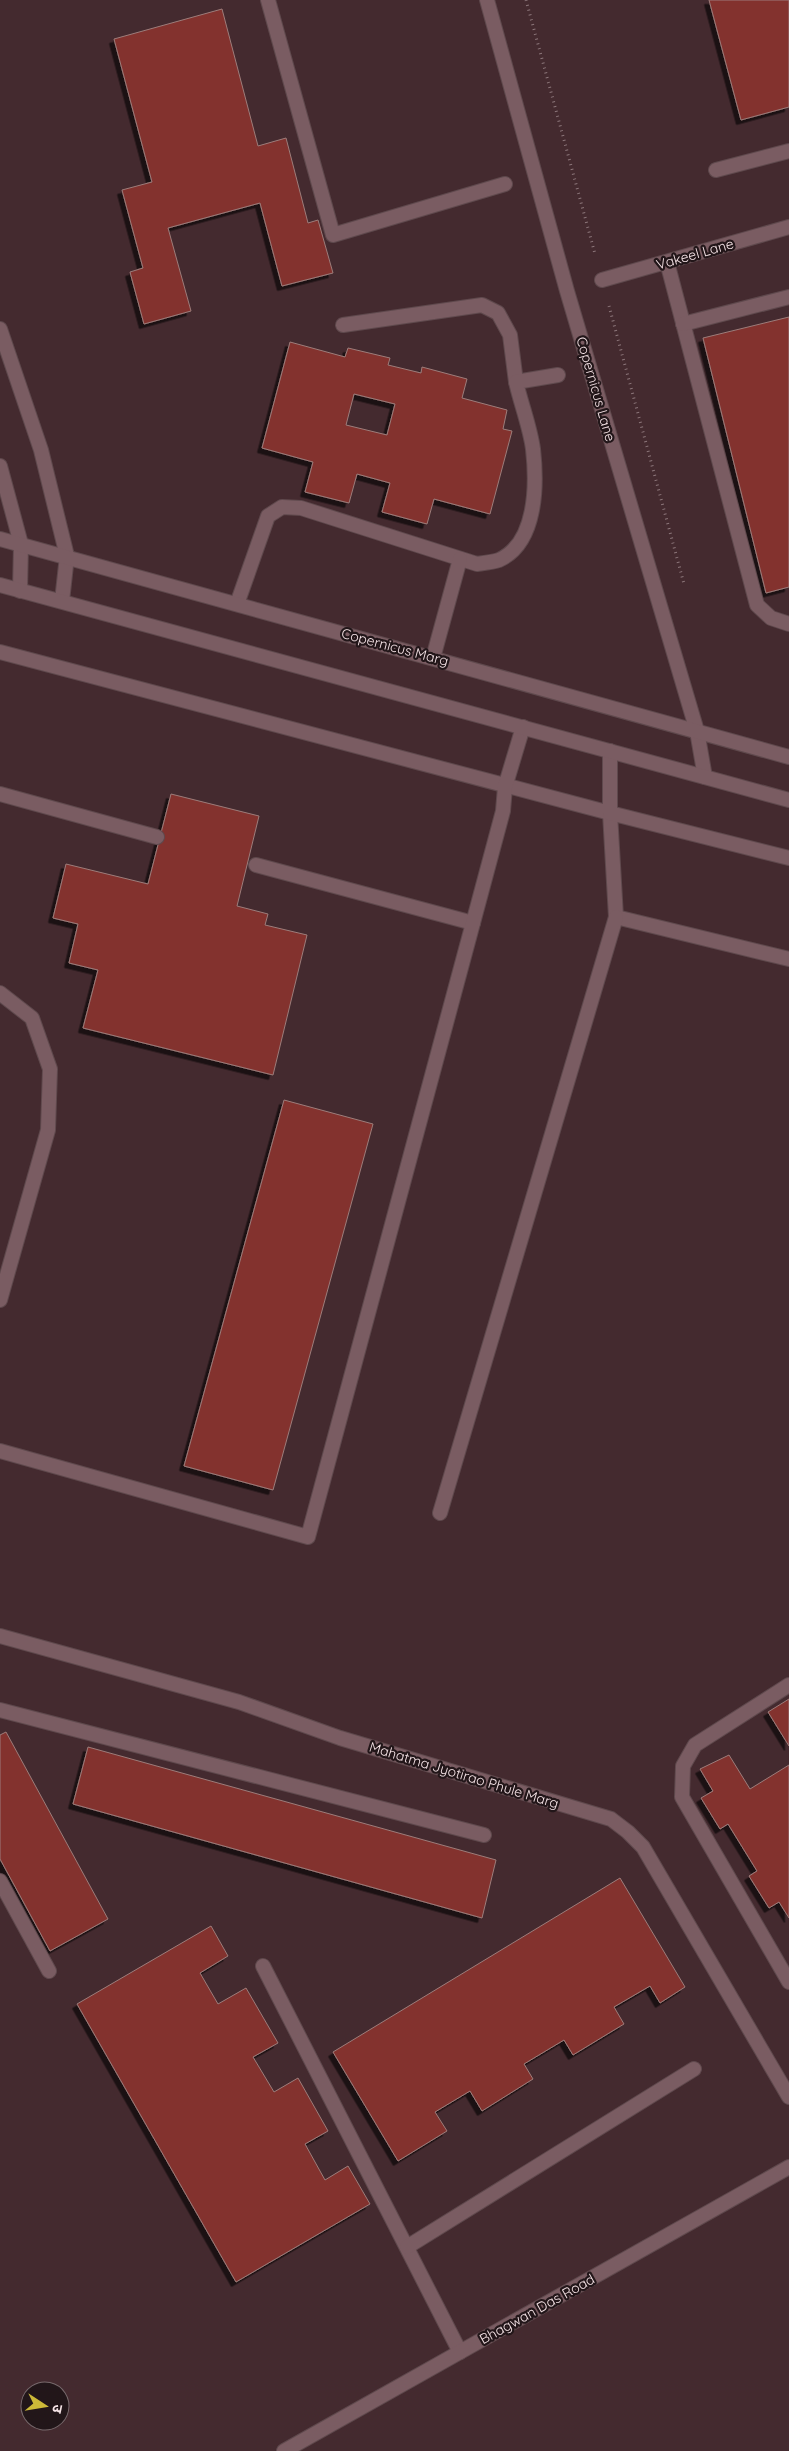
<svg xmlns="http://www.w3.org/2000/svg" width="789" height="2451" viewBox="0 0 789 2451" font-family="Quicksand,'Noto Sans Devanagari',sans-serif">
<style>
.building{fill:#83312f;stroke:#9d7d7a;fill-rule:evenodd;filter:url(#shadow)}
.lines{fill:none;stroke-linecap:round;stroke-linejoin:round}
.service-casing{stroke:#5f494d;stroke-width:16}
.minor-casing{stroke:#5f494d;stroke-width:16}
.tertiary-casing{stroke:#5f494d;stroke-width:16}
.secondary-casing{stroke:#5f494d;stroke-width:16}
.path{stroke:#8c767a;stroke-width:3;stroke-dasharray:1 4;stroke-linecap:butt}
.service{stroke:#7a5c62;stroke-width:14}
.minor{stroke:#7a5c62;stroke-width:14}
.tertiary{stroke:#7a5c62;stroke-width:14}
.secondary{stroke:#7a5c62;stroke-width:14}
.labels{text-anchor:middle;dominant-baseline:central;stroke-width:4.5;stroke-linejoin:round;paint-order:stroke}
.street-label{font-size:14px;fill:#f7e5e8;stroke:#221619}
</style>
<defs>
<filter id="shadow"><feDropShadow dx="-4.5" dy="4.5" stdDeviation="0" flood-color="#0009"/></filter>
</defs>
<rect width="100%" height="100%" fill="#442a2f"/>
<g class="building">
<path d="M709 0H789V107L741 120Z"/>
<path d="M222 9 258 146 286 138 308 223 318 220 333 273 282 286 260 203 168 228 191 311 144 324 130 272 143 268 122 190 152 182 114 39Z"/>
<path d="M789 317V587L766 593 703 338Z"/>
<path d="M290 342 345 357 348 348 390 358 388 365 421 373 422 367 467 379 462 398 507 410 503 429 512 431 490 514 434 499 427 524 382 512 390 483 357 474 349 503 305 492 313 462 262 448ZM354 394 395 404 387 435 346 425Z"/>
<path d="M171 794 259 816 237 906 268 914 265 925 307 935 273 1075 83 1028 98 970 69 963 78 924 53 918 66 864 148 884Z"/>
<path d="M284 1100 373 1124 273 1490 184 1466Z"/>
<path d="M789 1699V1746L768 1712Z"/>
<path d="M6 1732 108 1919 50 1951 0 1859V1735Z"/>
<path d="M88 1747 496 1860 482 1918 73 1804Z"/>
<path d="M729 1755 750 1789 789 1765V1918L779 1902 769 1908 749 1876 757 1871 728 1824 720 1829 701 1798 713 1791 700 1769Z"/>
<path d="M620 1878 685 1987 660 2003 650 1986 614 2007 624 2024 573 2055 564 2040 524 2064 533 2079 482 2111 470 2091 435 2112 447 2131 398 2161 333 2052Z"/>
<path d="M211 1926 228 1956 200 1973 218 2004 246 1988 278 2043 253 2057 274 2092 298 2078 328 2131 305 2144 325 2180 348 2166 370 2204 236 2282 77 2004Z"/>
</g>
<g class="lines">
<defs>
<g id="service">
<path d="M268 0 333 235 505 184"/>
<path d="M716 170 789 151"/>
<path d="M667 262 757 605 771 618 789 624"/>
<path d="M683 324 789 297"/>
<path d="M343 325 482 305 498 313 510 335 516 382"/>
<path d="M237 604 268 516 282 507 301 508 477 564C484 563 493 562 499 560 537 543 537 484 533 449 530 427 521 404 516 382L558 375"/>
<path d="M0 652 610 813 616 917 789 959"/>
<path d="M433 658 460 559"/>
<path d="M610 751V813L789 858"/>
<path d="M0 794 157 837"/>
<path d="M256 865 473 923"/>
<path d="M0 993 32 1018 50 1069 48 1130 0 1300"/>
<path d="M0 1451 308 1537 473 923 503 811 505 787 523 727"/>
<path d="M440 1513 616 917"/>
<path d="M789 1685 695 1745 683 1766 682 1797 789 1982"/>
<path d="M0 1710 484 1835"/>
<path d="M0 1881 49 1971"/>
<path d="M263 1966 460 2352"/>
<path d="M407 2247 694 2069"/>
</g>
<g id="minor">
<path d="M487 0 567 291 697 731 705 777"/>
<path d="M602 280 789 227"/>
<path d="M0 1636 239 1702 340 1738 611 1819 628 1832 643 1847 789 2097"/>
</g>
<g id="tertiary">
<path d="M0 329 41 450 67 556 62 601"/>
<path d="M0 466 21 544 20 591"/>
<path d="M0 539 789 757"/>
<path d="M0 585 789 800"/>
</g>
<path id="secondary" d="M284 2451 789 2167"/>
</defs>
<use href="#service" class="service-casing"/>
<use href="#minor" class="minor-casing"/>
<use href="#tertiary" class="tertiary-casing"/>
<use href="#secondary" class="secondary-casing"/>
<g class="path">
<path d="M526 0 595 254"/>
<path d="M609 306 684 584"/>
</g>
<use href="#service" class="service"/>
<use href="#minor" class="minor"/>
<use href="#tertiary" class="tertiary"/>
<use href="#secondary" class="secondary"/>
</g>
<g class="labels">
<g class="street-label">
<text transform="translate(695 254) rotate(-16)">Vakeel Lane</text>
<text transform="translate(596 389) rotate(74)">Copernicus Lane</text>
<text transform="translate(395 647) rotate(15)">Copernicus Marg</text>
<text transform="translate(464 1775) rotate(17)">Mahatma Jyotirao Phule Marg</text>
<text transform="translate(537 2309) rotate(-29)">Bhagwan Das Road</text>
</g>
</g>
<g transform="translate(45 2406) rotate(102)"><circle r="24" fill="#221619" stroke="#77696c"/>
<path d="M0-4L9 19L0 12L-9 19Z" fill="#cdb938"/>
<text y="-8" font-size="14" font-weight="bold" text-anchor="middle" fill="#f7e5e8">उ</text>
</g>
</svg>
